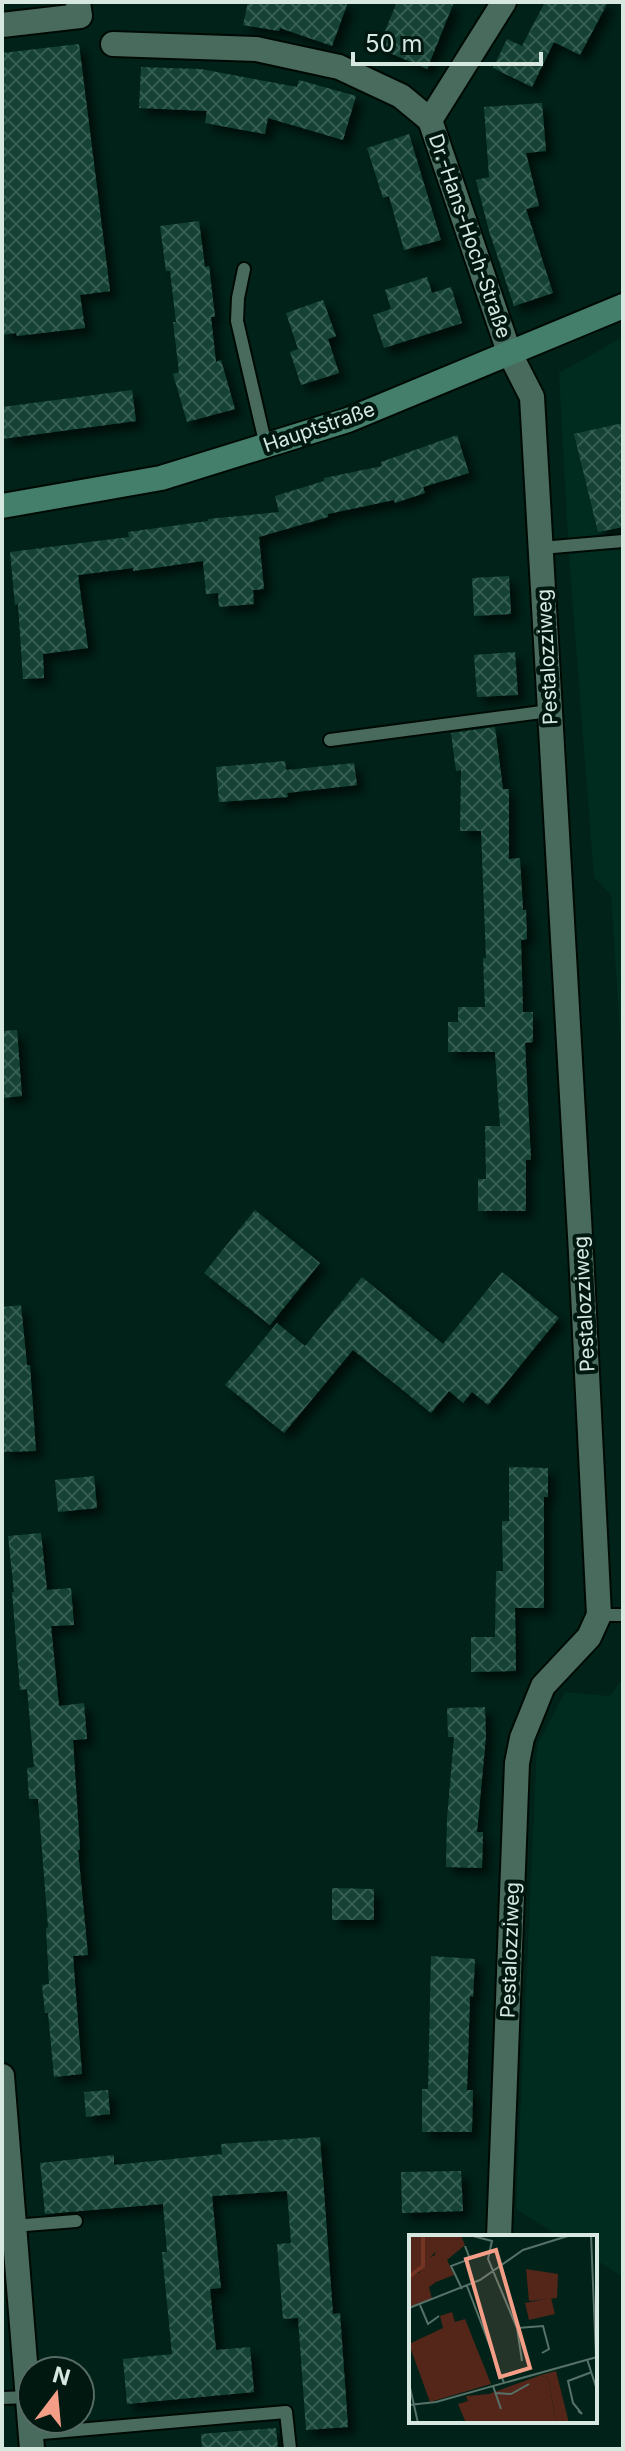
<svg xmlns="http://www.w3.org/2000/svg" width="625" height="2451" viewBox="0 0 625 2451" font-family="Inter,sans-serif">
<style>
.built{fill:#002c1f}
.building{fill:url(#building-cross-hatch);filter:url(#shadow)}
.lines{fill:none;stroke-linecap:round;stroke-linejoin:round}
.lane-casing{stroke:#000a05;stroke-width:16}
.street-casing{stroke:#000a05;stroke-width:28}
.secondary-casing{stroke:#000a05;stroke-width:28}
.lane{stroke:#496b5e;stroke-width:12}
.street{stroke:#496b5e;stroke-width:24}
.secondary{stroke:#447f6b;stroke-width:24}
.labels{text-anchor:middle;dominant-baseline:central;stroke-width:8;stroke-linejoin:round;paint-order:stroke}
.street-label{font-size:20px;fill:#d6e8e0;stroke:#011810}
.inset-river{fill:none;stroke:#733424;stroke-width:4}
.inset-road{fill:none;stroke:#567168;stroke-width:2}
.view{fill:#f49e87;fill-opacity:0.15;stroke:#f49e87;stroke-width:4}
.inset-edge{fill:none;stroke:#d6e8e0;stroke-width:4}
</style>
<defs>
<pattern id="building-cross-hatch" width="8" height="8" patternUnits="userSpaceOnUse" patternTransform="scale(2)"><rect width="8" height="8" fill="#144234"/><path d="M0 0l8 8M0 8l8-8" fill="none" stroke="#355d51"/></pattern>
<filter id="shadow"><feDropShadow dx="7" dy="7" stdDeviation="4" flood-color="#0009"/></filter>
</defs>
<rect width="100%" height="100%" fill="#002218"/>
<g class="built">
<path d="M623 337V1077L611 895 594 877 569 555 559 373Z"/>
<path d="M623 1678V2277L595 2259V2237H561L516 2209 537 1746 565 1692 610 1696Z"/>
</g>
<g class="building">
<path d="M248 2H348L332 46 280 28 279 31 243 25Z"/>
<path d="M397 2H454L427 69 378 48Z"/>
<path d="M545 2H608L580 55 554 42 532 87 493 68 507 39 522 46Z"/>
<path d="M79 44 110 291 80 295 85 328 17 336 16 333 2 335V53Z"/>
<path d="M141 67 201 69 297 87 299 80 356 96 343 140 268 118 265 134 205 123 207 111 139 108Z"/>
<path d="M542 103 546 151 526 153 539 206 526 209 553 293 514 306 489 231 476 180 489 177 484 107Z"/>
<path d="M409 134 441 240 404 250 389 196 383 198 367 148Z"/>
<path d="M199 221 205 267 209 266 215 317H211L216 362 221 360 235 409 187 422 173 374 179 372 173 322H176L170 271H166L160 226Z"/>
<path d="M427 277 432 293 451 287 462 323 384 348 373 315 391 309 385 290Z"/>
<path d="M323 300 336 336 328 339 339 373 301 385 290 352 298 349 286 313Z"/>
<path d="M132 390 136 421 2 439V407Z"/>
<path d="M623 423V527L598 532 574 434Z"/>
<path d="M457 435 469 473 423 487 425 493 395 503 394 500 328 514V517L259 537 264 589 253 590 254 604 219 607 218 593 206 594 203 561 133 571V568L78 575 88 648 43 654 44 678 23 679 18 604 15 605 10 552 129 537 128 532 208 521V519L279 512 275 496 324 481V478L382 466 381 462Z"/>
<path d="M509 576 511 614 474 616 472 578Z"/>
<path d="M515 652 518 695 477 697 474 655Z"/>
<path d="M495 727 503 789H509V859L520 858 523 910H526L527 939 521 940 523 1012H533V1042L525 1043 531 1160H526V1211H478V1179H486L485 1126H500L495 1052H448V1022H458V1007H485L483 958H486L481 831H460L461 770 456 771 451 733Z"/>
<path d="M285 761 286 770 354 763 357 785 287 793 288 797 219 802 216 767Z"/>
<path d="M17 1030 22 1096 2 1098V1031Z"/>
<path d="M255 1210 320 1263 270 1325 204 1273Z"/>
<path d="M502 1272 559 1318 488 1405 472 1392 463 1403 449 1391 431 1413 353 1350 284 1433 225 1385 277 1323 305 1346 362 1277 443 1344Z"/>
<path d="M21 1305 27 1365H30L36 1451 2 1452V1307Z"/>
<path d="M509 1467 548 1468V1497H544V1608H515L516 1671 471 1672V1637H495L496 1571H503L502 1521H509Z"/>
<path d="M94 1476 97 1508 58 1512 55 1480Z"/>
<path d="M41 1533 47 1590 71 1588 74 1625 51 1626 59 1706 84 1703 87 1739 73 1740 80 1850H78L88 1955 73 1956 82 2074 54 2077 48 2013H45L42 1985 49 1984 46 1928 48 1927 38 1799H29L27 1768 34 1767 27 1689 20 1690 12 1592H14L8 1536Z"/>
<path d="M485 1707 486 1736 477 1832H483L482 1868 446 1867 447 1819 454 1737H448L447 1708Z"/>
<path d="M332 1888 374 1889V1920H332Z"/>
<path d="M431 1956 475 1959 473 1997 470 1996 467 2090H473L472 2132H422V2089H428Z"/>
<path d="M108 2090 110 2114 86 2117 84 2092Z"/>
<path d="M320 2137 333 2314 340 2313 348 2427 306 2430 298 2318 283 2319 277 2244 291 2243 287 2191 212 2196 221 2288 210 2289 216 2350 250 2347 254 2392 127 2404 123 2359 172 2354 162 2252H167L163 2204 45 2214 40 2163 114 2155V2165L222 2154 221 2144Z"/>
<path d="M461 2171 463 2211 402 2213 401 2172Z"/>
<path d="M276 2428 278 2449H202L201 2434Z"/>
</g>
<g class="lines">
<defs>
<g id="lane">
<path d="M244 269 238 298 237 321 266 446"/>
<path d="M541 548 623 541"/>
<path d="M330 740 549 711"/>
<path d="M599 1615H623"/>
<path d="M13 2226 76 2221"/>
<path d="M2 2398 29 2397"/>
<path d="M31 2434 286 2412 290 2449"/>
</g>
<g id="street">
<path d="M2 25 80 16 78 2"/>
<path d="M113 44 256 49 339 67 401 96 430 120"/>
<path d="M2 2076 32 2449"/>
<path d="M499 2237 517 1763 522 1738 543 1686 589 1637 599 1615 581 1253 532 397 509 352 430 120 504 2"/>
</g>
<path id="secondary" d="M2 506 161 478 348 420 623 306"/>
</defs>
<use href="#lane" class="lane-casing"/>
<use href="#street" class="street-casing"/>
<use href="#secondary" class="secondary-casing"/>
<use href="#lane" class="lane"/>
<use href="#street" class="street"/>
<use href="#secondary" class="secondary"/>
</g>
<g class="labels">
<g class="street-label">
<text transform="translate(470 236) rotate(71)">Dr.-Hans-Hoch-Straße</text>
<text transform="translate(319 427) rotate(-19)">Hauptstraße</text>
<text transform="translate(547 657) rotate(-93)">Pestalozziweg</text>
<text transform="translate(584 1304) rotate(-93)">Pestalozziweg</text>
<text transform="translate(510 1950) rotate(-88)">Pestalozziweg</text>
</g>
</g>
<g transform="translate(409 2235)">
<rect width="188" height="188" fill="#002218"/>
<path d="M0 0H52L53 3 33 11 0 42ZM117 34 149 39 148 63 120 66Z" fill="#542519"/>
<path d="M53 3 56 10 38 25 45 40 27 47 10 36 15 25 26 20 28 9Z" fill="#542519"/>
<path d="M43 77 46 87 56 84 82 149 21 167 0 109 34 93 31 81ZM132 140 140 145 147 188H57L49 169 59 166 57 161 80 159Z" fill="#542519"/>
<path d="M14 36 27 47 20 52 23 64 0 72V42ZM142 63 146 79 120 85 116 68ZM147 136 160 188H147L140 145 132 140Z" fill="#542519"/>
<path class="inset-river" d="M0 42 14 31V0"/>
<path class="inset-road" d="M60 0 83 6 79 24 108 93 113 126M182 0 187 122M58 51 95 148M53 54 42 31 61 24 56 11M11 70 19 89 30 81M0 73 71 45 114 15 162 0M108 93 134 91 140 114 133 118M178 124 188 155M0 148 9 188M84 151 92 174M87 158 102 159 120 149M0 170 27 167 188 122M169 176 173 179 164 168 159 146 183 137"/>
<path class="view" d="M87 15 121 133 91 142 57 24Z"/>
<rect width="188" height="188" class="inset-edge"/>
</g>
<rect width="625" height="2451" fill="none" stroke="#d6e8e0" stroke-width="8"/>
<g transform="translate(56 2395) rotate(16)"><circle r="38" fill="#011810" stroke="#566b63" stroke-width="2"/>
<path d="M0-6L14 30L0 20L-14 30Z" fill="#f49e87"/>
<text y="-12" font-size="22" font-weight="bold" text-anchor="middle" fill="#d6e8e0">N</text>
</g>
<path d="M353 52v12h188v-12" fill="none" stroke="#d6e8e0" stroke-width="4"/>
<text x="365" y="52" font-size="24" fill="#d6e8e0" stroke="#011810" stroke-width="6" paint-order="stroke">50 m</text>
</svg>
